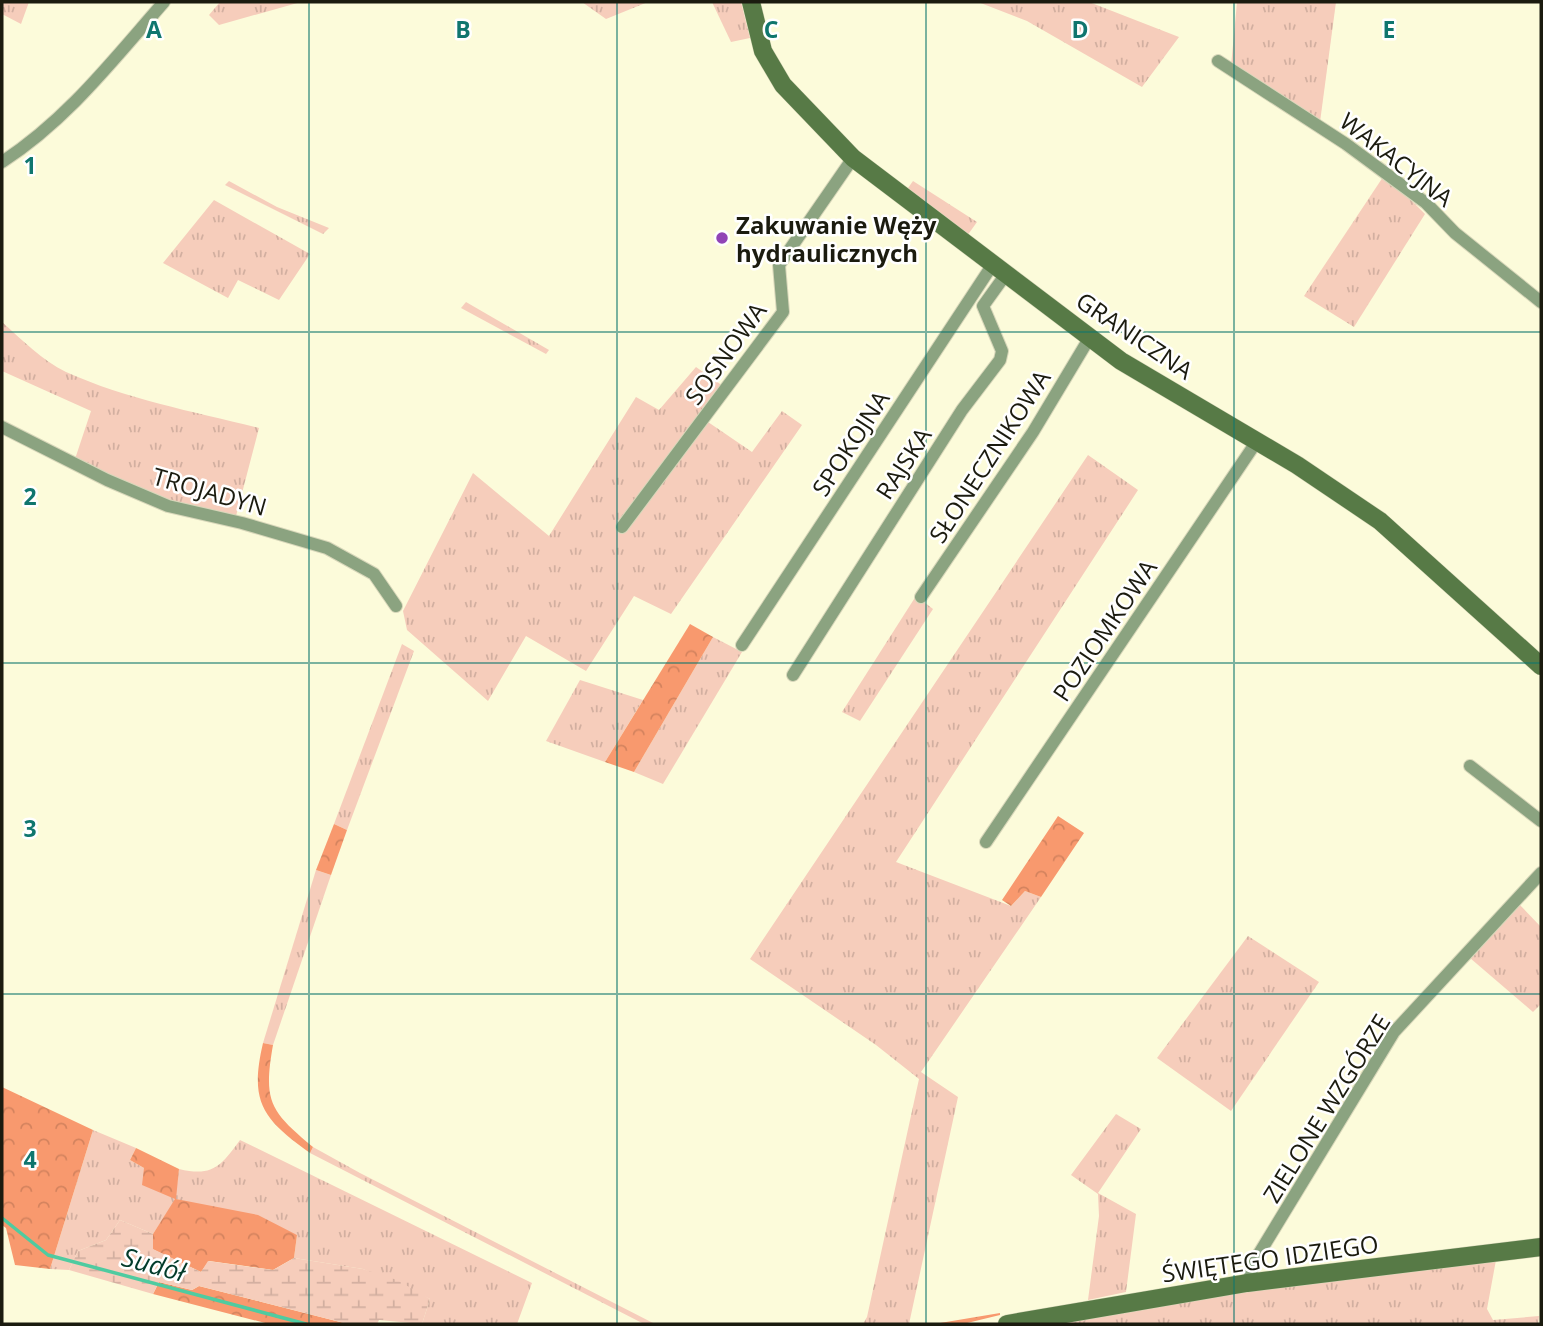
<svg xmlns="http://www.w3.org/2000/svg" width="1543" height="1326" viewBox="0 0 1543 1326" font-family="'Open Sans',sans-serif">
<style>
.grass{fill:url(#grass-tufts)}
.forest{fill:url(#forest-crowns)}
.wetland{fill:url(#wetland-marsh)}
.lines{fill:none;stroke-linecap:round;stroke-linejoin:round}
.stream{stroke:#4fcba0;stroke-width:3.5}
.street-casing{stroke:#d8d7ba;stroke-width:14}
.secondary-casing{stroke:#d8d7ba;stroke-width:19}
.street{stroke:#8ba380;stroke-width:12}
.secondary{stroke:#577a46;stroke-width:18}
.grid{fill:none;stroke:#0f766e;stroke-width:2;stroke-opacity:0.55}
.poi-dot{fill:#9144b6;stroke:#fff;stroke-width:2.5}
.labels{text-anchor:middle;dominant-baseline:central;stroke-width:5;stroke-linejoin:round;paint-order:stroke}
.street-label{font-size:24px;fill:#1b1b0f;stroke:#fff}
.poi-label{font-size:24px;font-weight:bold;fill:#1b1b0f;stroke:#fff;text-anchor:start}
.water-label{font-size:26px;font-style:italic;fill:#033b2a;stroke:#fff}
.grid-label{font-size:23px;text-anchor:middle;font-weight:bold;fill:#0f766e;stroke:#fff;stroke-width:5;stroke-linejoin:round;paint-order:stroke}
</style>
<defs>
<pattern id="grass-tufts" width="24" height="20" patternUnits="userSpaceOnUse" patternTransform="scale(1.75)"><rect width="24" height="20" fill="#f6cdbb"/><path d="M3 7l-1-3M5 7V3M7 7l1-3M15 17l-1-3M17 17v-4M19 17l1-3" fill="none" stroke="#d2afa0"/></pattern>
<pattern id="forest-crowns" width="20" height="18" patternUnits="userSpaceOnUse" patternTransform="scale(1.75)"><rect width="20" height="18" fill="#f8996e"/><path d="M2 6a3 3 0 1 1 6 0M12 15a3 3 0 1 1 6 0" fill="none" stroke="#d4835e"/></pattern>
<pattern id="wetland-marsh" width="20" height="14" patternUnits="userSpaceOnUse" patternTransform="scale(1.75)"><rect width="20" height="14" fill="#f6cdbb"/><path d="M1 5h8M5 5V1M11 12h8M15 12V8" fill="none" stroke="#d2afa0"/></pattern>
</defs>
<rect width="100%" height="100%" fill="#fcfbda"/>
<g class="grass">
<path d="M2 2H29L21 24 2 14Z"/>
<path d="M220 2H301L219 25 209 15Z"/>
<path d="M582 2H648L606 19Z"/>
<path d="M712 2H741L750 38 731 42Z"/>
<path d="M978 2H1089L1179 37 1142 87 1027 21Z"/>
<path d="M1237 2H1336L1320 122 1231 66Z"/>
<path d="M1385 174 1425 214 1354 327 1304 296Z"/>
<path d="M229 181 277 207 329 228 323 234 225 185Z"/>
<path d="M913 181 977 222 967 236 908 188Z"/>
<path d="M214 200 310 254 279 300 238 280 228 298 163 263Z"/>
<path d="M466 302 549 350 546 354 461 308Z"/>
<path d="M2 322C22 340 42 360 66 372 126 399 195 412 259 428L236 516 173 502 75 459 91 411 2 371Z"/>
<path d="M696 367 730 391 708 422 752 452 782 411 802 425 671 614 634 596 586 671 526 636 488 701 407 630 403 611 473 473 549 536 636 397 659 410Z"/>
<path d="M1088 455 1138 490 896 862 1011 906 1025 891 1041 897 921 1072 958 1097 909 1324H863L867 1317 919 1079 876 1045 750 959Z"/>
<path d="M916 596 933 609 860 721 842 712Z"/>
<path d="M713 637 742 652 663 784 634 772Z"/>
<path d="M402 644 414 651 347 830 334 824Z"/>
<path d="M580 680 643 700 605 762 546 741Z"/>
<path d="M316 870 331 875 273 1045 263 1043Z"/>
<path d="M1519 904 1541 927V1004L1533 1012 1470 958Z"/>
<path d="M1248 936 1319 982 1231 1111 1157 1058Z"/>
<path d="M1116 1114 1141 1129 1098 1193 1136 1214 1126 1292 1088 1300 1099 1216 1098 1194 1071 1175Z"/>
<path d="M93 1130 136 1148 130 1160 144 1168 175 1198 179 1169C213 1177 221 1166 240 1140L532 1283 517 1324H422L430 1299 363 1269 294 1258 297 1235 176 1199 153 1234 120 1220 106 1240 78 1251 69 1270 50 1269Z"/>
<path d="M313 1147 360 1173 655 1324H644L310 1153Z"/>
<path d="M1496 1260 1487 1309 1493 1320 1539 1316 1538 1324H1045L1246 1289Z"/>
</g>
<g class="forest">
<path d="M690 624 713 637 634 772 605 762Z"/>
<path d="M1058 816 1084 833 1041 897 1025 891 1011 906 1002 900Z"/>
<path d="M334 824 347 830 331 875 316 870Z"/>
<path d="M263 1043 273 1045C263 1102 270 1111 313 1147L310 1153C263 1119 249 1103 263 1043Z"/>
<path d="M2 1087 93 1130 50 1269 15 1265 6 1228 2 1225Z"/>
<path d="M136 1148 179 1169 176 1199 258 1215 297 1235 294 1258 273 1270 209 1261 201 1272 152 1249 153 1234 175 1199 142 1185 144 1168 130 1160Z"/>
<path d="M159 1282 192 1290 199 1286 348 1324H269L153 1294Z"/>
<path d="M1000 1313V1315L963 1324H934Z"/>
</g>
<path class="wetland" d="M120 1220 153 1234V1249L201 1272 208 1261 273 1270 294 1258 363 1269 397 1280 430 1299 422 1324 379 1320 377 1324H348L199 1286 192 1290 159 1282 153 1294 69 1270 78 1251 106 1240Z"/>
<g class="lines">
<path class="stream" d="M2 1218 48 1255 306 1324"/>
<defs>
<g id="street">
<path d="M1218 61 1346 144 1426 203 1455 233 1541 302"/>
<path d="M2 162C67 120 113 60 164 2"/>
<path d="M2 427 107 480 168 506 242 523 327 548 374 574 396 606"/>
<path d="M622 527 783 312 779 265 853 158"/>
<path d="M921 597 1033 432 1090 337"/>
<path d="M742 645 993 264"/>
<path d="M793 675 962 410 1000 360 1002 351 983 306 1006 274"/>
<path d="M1470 766 1541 821"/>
<path d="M986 842 1257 441"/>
<path d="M1247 1283 1257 1257 1394 1032 1541 873"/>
</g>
<g id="secondary">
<path d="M751 2 763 51 783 85 853 158 1121 361 1297 465 1380 521 1541 666"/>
<path d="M1007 1324 1247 1283 1541 1247"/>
</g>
</defs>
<use href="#street" class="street-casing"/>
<use href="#secondary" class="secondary-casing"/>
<use href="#street" class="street"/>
<use href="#secondary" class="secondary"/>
</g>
<path class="grid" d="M309 2V1324M617 2V1324M926 2V1324M1234 2V1324M2 332H1541M2 663H1541M2 994H1541"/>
<circle class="poi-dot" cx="722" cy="238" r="7"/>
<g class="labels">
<g class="street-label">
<text transform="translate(1397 159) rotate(38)">WAKACYJNA</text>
<text transform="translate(1135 335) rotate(34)">GRANICZNA</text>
<text transform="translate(725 353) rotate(-54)">SOSNOWA</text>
<text transform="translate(850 443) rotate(-57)">SPOKOJNA</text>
<text transform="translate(989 456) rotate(-57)">SŁONECZNIKOWA</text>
<text transform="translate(903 463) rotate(-57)">RAJSKA</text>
<text transform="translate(210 491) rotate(16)">TROJADYN</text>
<text transform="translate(1104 630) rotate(-56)">POZIOMKOWA</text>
<text transform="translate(1326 1108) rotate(-58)">ZIELONE WZGÓRZE</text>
<text transform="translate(1270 1258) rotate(-8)">ŚWIĘTEGO IDZIEGO</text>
</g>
<g class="poi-label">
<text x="736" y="224">Zakuwanie Węży<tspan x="736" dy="28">hydraulicznych</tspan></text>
</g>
<g class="water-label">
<text transform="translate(154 1264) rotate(15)">Sudół</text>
</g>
</g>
<g class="grid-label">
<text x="154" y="38">A</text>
<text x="463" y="38">B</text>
<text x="771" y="38">C</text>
<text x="1080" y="38">D</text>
<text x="1389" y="38">E</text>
<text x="30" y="174">1</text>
<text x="30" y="505">2</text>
<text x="30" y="837">3</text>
<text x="30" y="1168">4</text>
</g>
<rect width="1543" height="1326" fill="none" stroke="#1b1b0f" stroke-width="7"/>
</svg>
